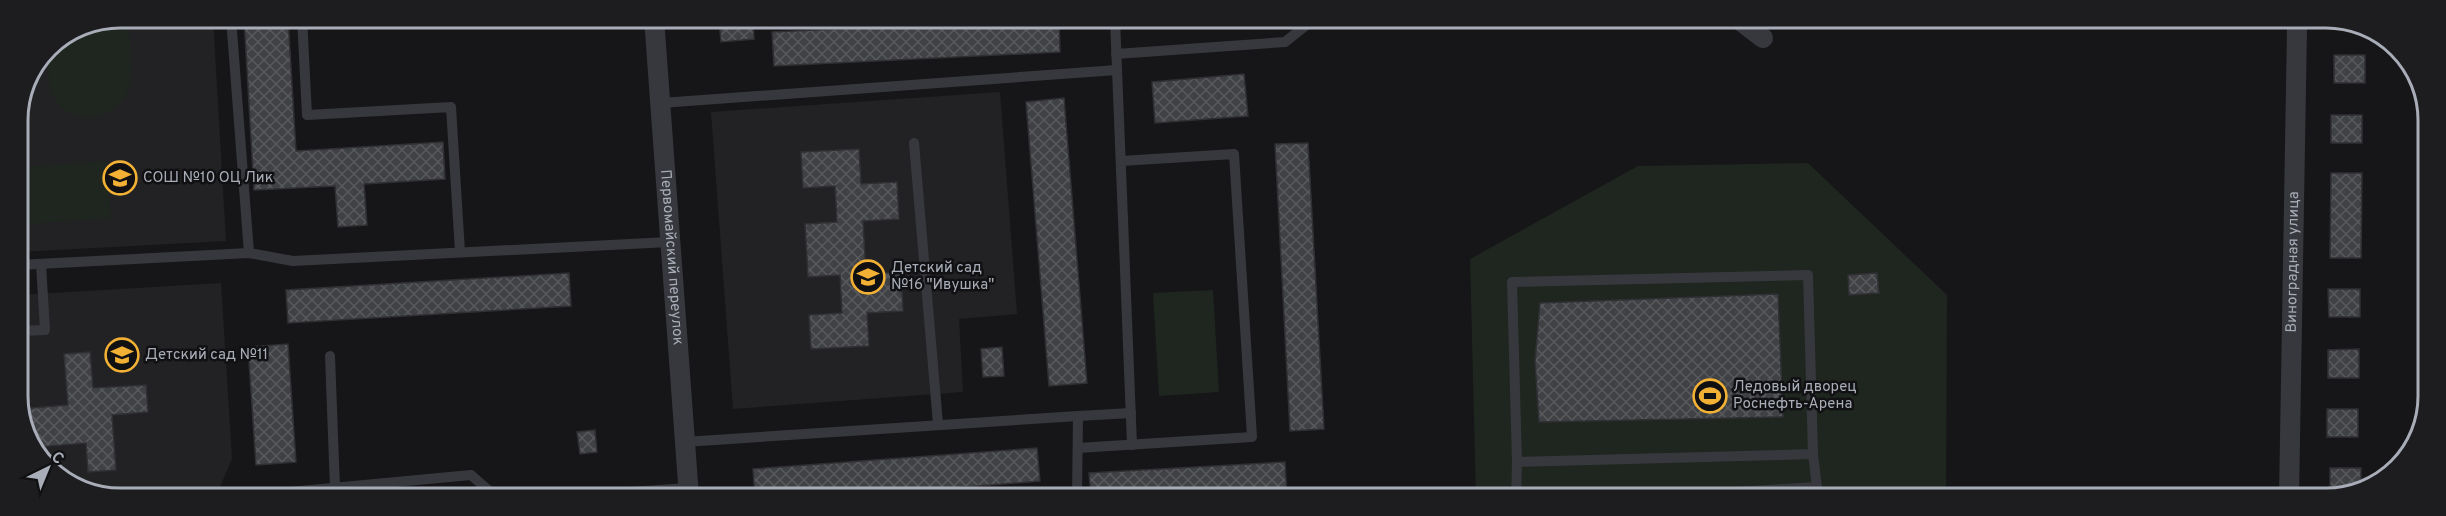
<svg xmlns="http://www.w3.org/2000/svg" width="2446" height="516" viewBox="0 0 2446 516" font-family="Overpass,sans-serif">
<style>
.built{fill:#222225}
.grass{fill:#1e261f}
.building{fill:url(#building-cross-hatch);stroke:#303034;stroke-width:1.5}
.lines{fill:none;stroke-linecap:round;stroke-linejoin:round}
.lane{stroke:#37383d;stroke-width:10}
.street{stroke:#37383d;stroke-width:20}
.labels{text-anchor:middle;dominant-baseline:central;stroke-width:5;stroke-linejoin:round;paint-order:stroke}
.poi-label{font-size:15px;fill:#a8adb8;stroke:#111113;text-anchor:start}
.street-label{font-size:15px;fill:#a8adb8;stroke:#111113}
.rim{fill:none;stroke:#a8adb8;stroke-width:3}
</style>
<defs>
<pattern id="building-cross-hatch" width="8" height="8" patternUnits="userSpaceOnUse" patternTransform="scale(1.5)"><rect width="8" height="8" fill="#404145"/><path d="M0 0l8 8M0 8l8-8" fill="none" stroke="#595a5e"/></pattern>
</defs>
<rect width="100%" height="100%" fill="#161618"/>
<g class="built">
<path d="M120 18H213L226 241 19 252 18 114 48 48 81 26Z"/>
<path d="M1000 92 1017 314 959 319 963 392 733 409 711 112Z"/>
<path d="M221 283 232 459 216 496H101L48 468 20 416 19 295Z"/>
</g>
<g class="grass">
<path d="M120 18H127C129 39 135 66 129 87 120 121 71 129 54 97 49 89 49 80 48 70 48 63 46 55 48 48L81 26Z"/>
<path d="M107 161 111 218 28 224 24 167Z"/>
<path d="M1808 163 1947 295 1946 498 1476 497 1470 259 1638 166Z"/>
<path d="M1213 290 1219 392 1159 396 1153 293Z"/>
</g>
<g class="building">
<path d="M244 18H288L296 151 443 142 445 179 364 184 367 225 338 227 335 186 254 190Z"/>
<path d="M719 19H753L754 39 721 42Z"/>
<path d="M1059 19 1060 52 774 66 772 32Z"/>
<rect x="2334" y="55" width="31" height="28"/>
<path d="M1244 74 1248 116 1155 123 1152 82Z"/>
<path d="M1064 98 1087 383 1049 386 1026 102Z"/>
<rect x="2331" y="115" width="31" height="28"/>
<path d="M1308 143 1324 429 1290 431 1275 144Z"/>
<path d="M859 149 861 184 897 182 899 219 863 221 866 274 901 272 903 311 867 313 869 346 811 349 809 315 842 313 840 275 808 277 805 224 837 222 835 186 803 188 801 152Z"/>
<path d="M2331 173H2362L2361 258H2330Z"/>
<path d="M569 273 571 306 288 323 286 290Z"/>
<path d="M1877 273 1879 293 1849 295 1848 275Z"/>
<path d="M2328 289H2360V317H2329Z"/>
<path d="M1778 294 1783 417 1539 422 1535 361 1540 303Z"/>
<path d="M288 344 296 462 256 465 248 347Z"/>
<path d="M1002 347 1004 376 983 377 981 349Z"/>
<path d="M2359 349V378H2328V350Z"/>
<path d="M90 352 93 388 146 385 148 412 112 415 116 470 88 472 86 443 37 447 20 416V409L68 405 64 354Z"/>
<rect x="2327" y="409" width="31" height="28"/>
<path d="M595 430 597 452 580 454 577 432Z"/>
<path d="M1037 448 1040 481 842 497H755L753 469Z"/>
<path d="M1285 462 1287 497H1091L1089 473Z"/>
<path d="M2330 468H2361V486L2330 498Z"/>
</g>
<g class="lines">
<g class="lane">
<path d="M231 18 249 253"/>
<path d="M302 18 307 115 451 107 460 252"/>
<path d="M1115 19 1132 445"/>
<path d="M1116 54 1285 42 1314 19"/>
<path d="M661 103 1117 70"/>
<path d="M914 143 938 424"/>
<path d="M19 265 249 253 293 261 669 242"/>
<path d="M20 331 45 330 41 264"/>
<path d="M330 356 335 488"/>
<path d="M684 442 1078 416"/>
<path d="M1078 448 1252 437 1234 154 1121 161"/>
<path d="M1813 454 1517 462 1512 282 1808 275 1813 454 1817 487"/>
<path d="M246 496 471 475 495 496"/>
<path d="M570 496 688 488"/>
<path d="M1077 497 1078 416 1131 413"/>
<path d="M1516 497 1517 462"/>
<path d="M1650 497 1817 487 1818 497"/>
</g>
<g class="street">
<path id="s1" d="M654 18 689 497"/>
<path d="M1738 19 1763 38"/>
<path id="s2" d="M2289 498 2297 28"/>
</g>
</g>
<defs>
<symbol id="school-ring" viewBox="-11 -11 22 22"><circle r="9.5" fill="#111113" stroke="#f2b134" stroke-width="1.5"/><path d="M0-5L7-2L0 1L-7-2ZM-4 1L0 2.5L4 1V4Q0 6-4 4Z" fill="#f2b134"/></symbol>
<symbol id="stadium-ring" viewBox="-11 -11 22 22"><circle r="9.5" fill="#111113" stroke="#f2b134" stroke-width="1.5"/><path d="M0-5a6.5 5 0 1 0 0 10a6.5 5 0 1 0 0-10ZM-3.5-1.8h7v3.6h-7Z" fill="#f2b134"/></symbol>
</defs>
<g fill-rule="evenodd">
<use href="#school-ring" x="101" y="159" width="38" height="38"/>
<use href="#school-ring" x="849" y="258" width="38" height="38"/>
<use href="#school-ring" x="103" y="336" width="38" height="38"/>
<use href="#stadium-ring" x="1691" y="377" width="38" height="38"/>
</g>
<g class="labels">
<g class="poi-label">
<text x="143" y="178">СОШ №10 ОЦ Лик</text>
<text x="891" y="268">Детский сад<tspan x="891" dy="17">№16 "Ивушка"</tspan></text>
<text x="145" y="355">Детский сад №11</text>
<text x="1733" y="387">Ледовый дворец<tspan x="1733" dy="17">Роснефть-Арена</tspan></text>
</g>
<g class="street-label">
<text stroke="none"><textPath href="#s1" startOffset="240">Первомайский переулок</textPath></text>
<text stroke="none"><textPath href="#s2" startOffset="236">Виноградная улица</textPath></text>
</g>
</g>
<path d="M0 0H2446V516H0ZM120 28H2326A92 92 0 0 1 2418 120V396A92 92 0 0 1 2326 488H120A92 92 0 0 1 28 396V120A92 92 0 0 1 120 28Z" fill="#1d1d20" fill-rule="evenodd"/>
<path class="rim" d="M120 28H2326A92 92 0 0 1 2418 120V396A92 92 0 0 1 2326 488H120A92 92 0 0 1 28 396V120A92 92 0 0 1 120 28Z"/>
<g transform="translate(48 468) rotate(43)" stroke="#111113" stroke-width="4.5" paint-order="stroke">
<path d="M0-4.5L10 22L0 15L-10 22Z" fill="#a8adb8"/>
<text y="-9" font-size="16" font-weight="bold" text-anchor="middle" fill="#a8adb8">С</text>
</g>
</svg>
